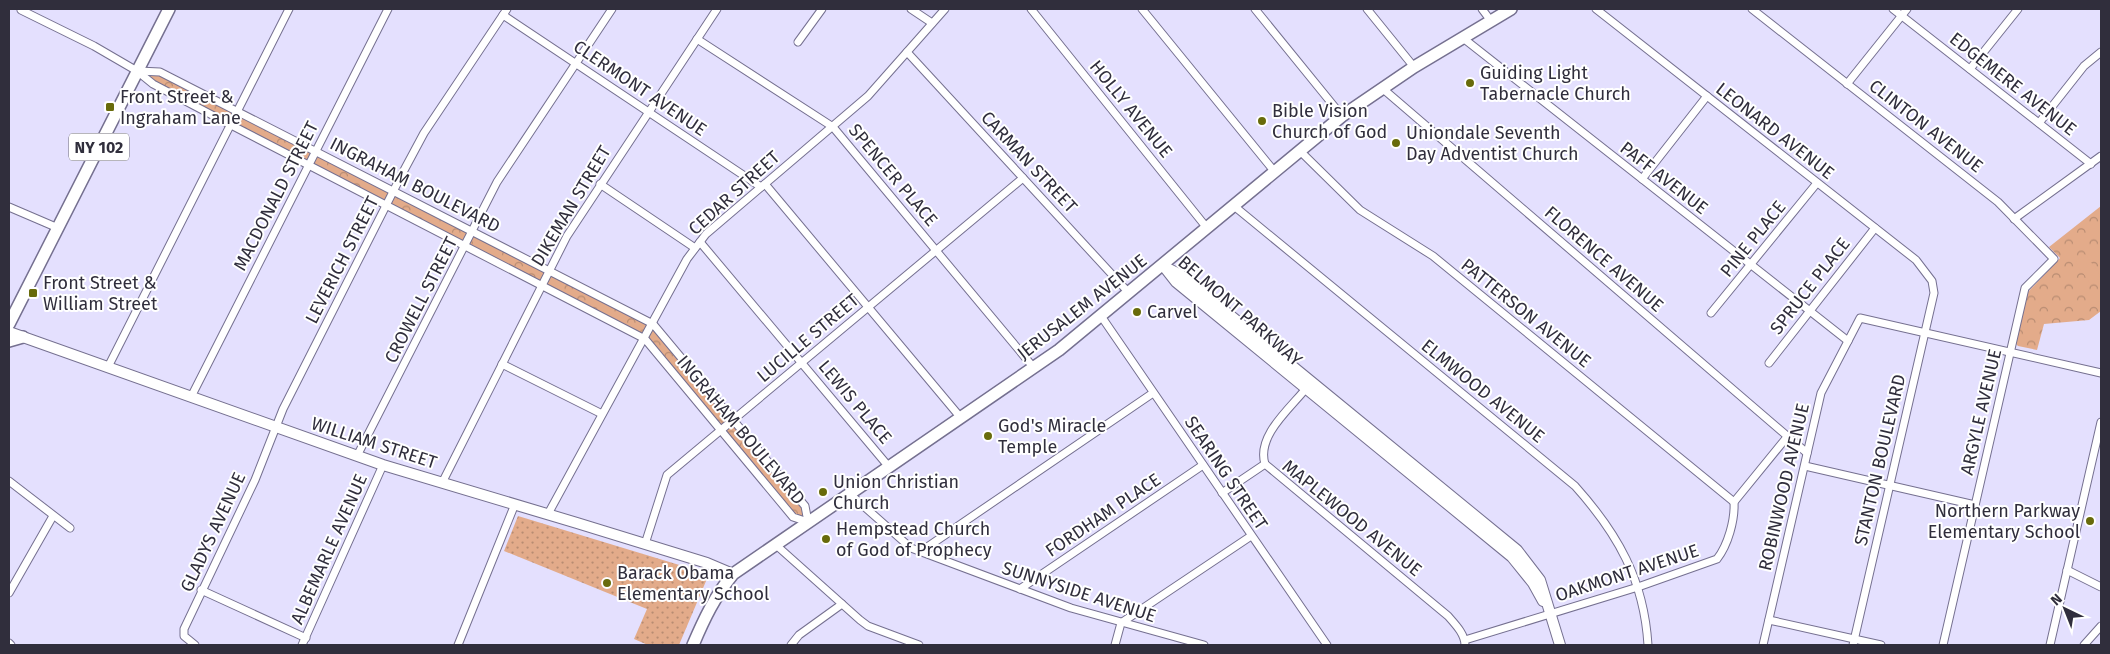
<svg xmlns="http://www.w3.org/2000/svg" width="2110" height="654" viewBox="0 0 2110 654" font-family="'Fira Sans',sans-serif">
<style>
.grass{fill:url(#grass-dots)}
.park{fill:url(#park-crowns)}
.garden{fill:#e3ab8a}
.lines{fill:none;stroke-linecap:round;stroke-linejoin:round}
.street-casing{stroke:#757090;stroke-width:9}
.secondary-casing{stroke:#757090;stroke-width:12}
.primary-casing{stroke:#757090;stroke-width:14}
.street{stroke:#fff;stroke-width:7}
.secondary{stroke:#fff;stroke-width:10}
.primary{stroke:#fff;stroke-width:11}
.poi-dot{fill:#686b0b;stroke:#fff;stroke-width:2}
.labels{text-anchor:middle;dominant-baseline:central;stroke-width:4;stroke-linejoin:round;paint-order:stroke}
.shield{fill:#fff;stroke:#6e6d76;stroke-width:1}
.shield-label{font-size:16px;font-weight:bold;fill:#302e3c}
.poi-label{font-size:18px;fill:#302e3c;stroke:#fff;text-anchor:start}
.street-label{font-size:18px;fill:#302e3c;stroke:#fff}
</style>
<defs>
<pattern id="grass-dots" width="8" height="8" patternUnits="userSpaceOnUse" patternTransform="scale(1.25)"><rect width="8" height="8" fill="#e3ab8a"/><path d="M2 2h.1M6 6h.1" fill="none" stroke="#b88c72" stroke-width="1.8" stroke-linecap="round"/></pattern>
<pattern id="park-crowns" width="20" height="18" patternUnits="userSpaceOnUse" patternTransform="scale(1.25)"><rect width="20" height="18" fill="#e3ab8a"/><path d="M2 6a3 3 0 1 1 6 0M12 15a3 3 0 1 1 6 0" fill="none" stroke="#b88c72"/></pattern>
</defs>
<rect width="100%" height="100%" fill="#e4e0fe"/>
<path class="grass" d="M518 516 709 574 679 645H648L634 639 647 609 504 551Z"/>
<g class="park">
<path d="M137 71 160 72 653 324 805 506 808 522 793 517 644 339 231 125Z"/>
<path d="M2101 206V311L2089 320 2044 324 2037 350 2018 346 2016 344 2027 293 2060 258 2049 247Z"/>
</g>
<path class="garden" d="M2085 254 2101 276 2091 284 2075 262Z"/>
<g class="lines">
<defs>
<g id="street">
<path d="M911 9 932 23"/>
<path d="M1031 9 1207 228"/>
<path d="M1142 9 1274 171"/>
<path d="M1255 9 1342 116"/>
<path d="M1367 9 1414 67"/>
<path d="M1482 9 1491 21"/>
<path d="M1596 9 1916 260 1932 281 1934 293 1853 645"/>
<path d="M1752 9 1998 202 2054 259 2025 288 1943 645"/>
<path d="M1893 9 2091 164"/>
<path d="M21 10 94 46 137 71 153 84 231 125 645 339 793 517 808 522"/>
<path d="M503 15 761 187"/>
<path d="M1463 38 1848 341"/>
<path d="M697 39 833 127 1034 368"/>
<path d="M798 42 822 9"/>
<path d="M907 52 1129 293"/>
<path d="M1970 69 2018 9"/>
<path d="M138 71 160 72 653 324 805 506 808 522"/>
<path d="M1847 84 1907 9"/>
<path d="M1382 88 1807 453"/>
<path d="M2039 123 2084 66 2101 52"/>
<path d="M1299 150 1360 210 1433 256 1734 502"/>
<path d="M1642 179 1707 96"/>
<path d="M600 184 695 248"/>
<path d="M765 184 961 418"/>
<path d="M1234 206 1575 486C1618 534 1644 580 1648 645"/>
<path d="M9 207 58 228"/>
<path d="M2014 219 2101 156"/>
<path d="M700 242 889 467"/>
<path d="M1711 313 1817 183"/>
<path d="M1101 316 1327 645"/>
<path d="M1769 363 1875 228"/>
<path d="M502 364 602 414"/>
<path d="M108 367 289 9"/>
<path d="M1308 386C1292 407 1256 435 1265 464L1448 616C1455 624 1465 634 1465 645"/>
<path d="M191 397 388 9"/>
<path d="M357 456 497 182 612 9"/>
<path d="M1805 466 1975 505"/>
<path d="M9 481 70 528"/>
<path d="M442 483 567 236 717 9"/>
<path d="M1222 493 1265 464"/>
<path d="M850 494 911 548 1071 608 1204 645"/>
<path d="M548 514 687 259 706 234 868 96 945 9"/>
<path d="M645 544 667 475 1023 178"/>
<path d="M776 545 860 620 868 626 919 645"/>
<path d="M920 552 1153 393"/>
<path d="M2067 570 2101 587"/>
<path d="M1020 589 1203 465"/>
<path d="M201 590 306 638"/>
<path d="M9 593 53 516"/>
<path d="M1769 620 1881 645"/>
<path d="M1465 640 1638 587 1717 559C1728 545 1735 520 1734 502L1787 437"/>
<path d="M9 643 11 645"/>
<path d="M195 645 184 636V629L255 480 283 409 402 174 424 133 507 9"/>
<path d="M302 645 383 465"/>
<path d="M458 645 515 504"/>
<path d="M791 645 799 635 842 604"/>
<path d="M1115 645 1121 623 1251 536"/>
<path d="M1763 645 1821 393 1860 318 2101 373"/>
<path d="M2050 645 2101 422"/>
<path d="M2084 645 2101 626"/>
</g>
<g id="secondary">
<path d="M1163 266 1181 275 1517 550 1540 580 1560 645"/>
<path d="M1165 268 1176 282 1512 557 1533 583 1543 601"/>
<path d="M9 332 383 465 577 523 707 563 733 574"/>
</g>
<g id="primary">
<path d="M9 324 169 9"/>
<path d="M9 341 23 337"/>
<path d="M693 645C704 619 715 596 733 574L1059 350 1342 116 1414 67 1511 9"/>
</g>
</defs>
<use href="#street" class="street-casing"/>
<use href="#secondary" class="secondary-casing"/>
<use href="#primary" class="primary-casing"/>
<use href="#street" class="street"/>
<use href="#secondary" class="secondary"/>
<use href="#primary" class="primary"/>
</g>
<g class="poi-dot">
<circle cx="1470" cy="83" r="5"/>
<rect x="105" y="102" width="10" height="10" rx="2.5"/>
<circle cx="1262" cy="121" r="5"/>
<circle cx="1396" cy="143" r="5"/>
<rect x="28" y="288" width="10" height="10" rx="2.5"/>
<circle cx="1137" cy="312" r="5"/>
<circle cx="988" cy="436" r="5"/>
<circle cx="823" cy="492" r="5"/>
<circle cx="2090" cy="521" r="5"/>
<circle cx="826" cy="539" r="5"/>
<circle cx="607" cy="583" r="5"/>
</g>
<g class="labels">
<rect class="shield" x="69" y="133.5" width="60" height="27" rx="4"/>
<g class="shield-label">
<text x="99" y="147">NY 102</text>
</g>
<g class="poi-label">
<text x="1480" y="73">Guiding Light<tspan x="1480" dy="21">Tabernacle Church</tspan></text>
<text x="120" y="97">Front Street &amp;<tspan x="120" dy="21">Ingraham Lane</tspan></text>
<text x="1272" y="111">Bible Vision<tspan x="1272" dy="21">Church of God</tspan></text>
<text x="1406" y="133">Uniondale Seventh<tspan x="1406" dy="21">Day Adventist Church</tspan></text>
<text x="43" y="283">Front Street &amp;<tspan x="43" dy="21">William Street</tspan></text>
<text x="1147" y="312">Carvel</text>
<text x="998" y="426">God's Miracle<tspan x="998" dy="21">Temple</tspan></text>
<text x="833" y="482">Union Christian<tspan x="833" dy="21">Church</tspan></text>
<text x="2080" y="511" text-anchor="end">Northern Parkway<tspan x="2080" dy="21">Elementary School</tspan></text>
<text x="836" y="529">Hempstead Church<tspan x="836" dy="21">of God of Prophecy</tspan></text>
<text x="617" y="573">Barack Obama<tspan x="617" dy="21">Elementary School</tspan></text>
</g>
<g class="street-label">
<text transform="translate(2013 84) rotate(38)">EDGEMERE AVENUE</text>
<text transform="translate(640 88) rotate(34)">CLERMONT AVENUE</text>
<text transform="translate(1131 109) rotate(51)">HOLLY AVENUE</text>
<text transform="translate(1926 126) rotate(38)">CLINTON AVENUE</text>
<text transform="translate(1775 131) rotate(38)">LEONARD AVENUE</text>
<text transform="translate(1029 162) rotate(47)">CARMAN STREET</text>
<text transform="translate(893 175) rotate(50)">SPENCER PLACE</text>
<text transform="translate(1664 178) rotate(38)">PAFF AVENUE</text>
<text transform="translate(415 185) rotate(27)">INGRAHAM BOULEVARD</text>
<text transform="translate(734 193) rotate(-42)">CEDAR STREET</text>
<text transform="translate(276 196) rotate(-63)">MACDONALD STREET</text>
<text transform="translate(571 206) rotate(-59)">DIKEMAN STREET</text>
<text transform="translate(1753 239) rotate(-51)">PINE PLACE</text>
<text transform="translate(1604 259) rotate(41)">FLORENCE AVENUE</text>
<text transform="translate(342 260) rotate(-63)">LEVERICH STREET</text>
<text transform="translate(1810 286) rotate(-52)">SPRUCE PLACE</text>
<text transform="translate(421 300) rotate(-63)">CROWELL STREET</text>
<text transform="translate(1082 307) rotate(-38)">JERUSALEM AVENUE</text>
<text transform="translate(1240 311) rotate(41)">BELMONT PARKWAY</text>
<text transform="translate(1526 313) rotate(39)">PATTERSON AVENUE</text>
<text transform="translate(808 338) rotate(-40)">LUCILLE STREET</text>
<text transform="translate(1483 391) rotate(39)">ELMWOOD AVENUE</text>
<text transform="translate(855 402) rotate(50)">LEWIS PLACE</text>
<text transform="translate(1981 412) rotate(-77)">ARGYLE AVENUE</text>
<text transform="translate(741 430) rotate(50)">INGRAHAM BOULEVARD</text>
<text transform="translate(374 443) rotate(18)">WILLIAM STREET</text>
<text transform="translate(1880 460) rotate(-77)">STANTON BOULEVARD</text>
<text transform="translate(1226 473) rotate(56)">SEARING STREET</text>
<text transform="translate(1784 487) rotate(-77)">ROBINWOOD AVENUE</text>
<text transform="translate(1103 515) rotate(-34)">FORDHAM PLACE</text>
<text transform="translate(1352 518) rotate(39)">MAPLEWOOD AVENUE</text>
<text transform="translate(213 532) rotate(-65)">GLADYS AVENUE</text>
<text transform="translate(329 549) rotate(-66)">ALBEMARLE AVENUE</text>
<text transform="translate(1627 573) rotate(-18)">OAKMONT AVENUE</text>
<text transform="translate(1079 592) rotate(18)">SUNNYSIDE AVENUE</text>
</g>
</g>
<rect width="2110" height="654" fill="none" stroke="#302e3c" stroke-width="20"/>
<g transform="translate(2065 609) rotate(317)" stroke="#ffffff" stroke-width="4" paint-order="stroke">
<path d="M0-4L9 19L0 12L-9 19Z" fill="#302e3c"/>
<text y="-8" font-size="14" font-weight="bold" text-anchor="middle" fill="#302e3c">N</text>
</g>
</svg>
